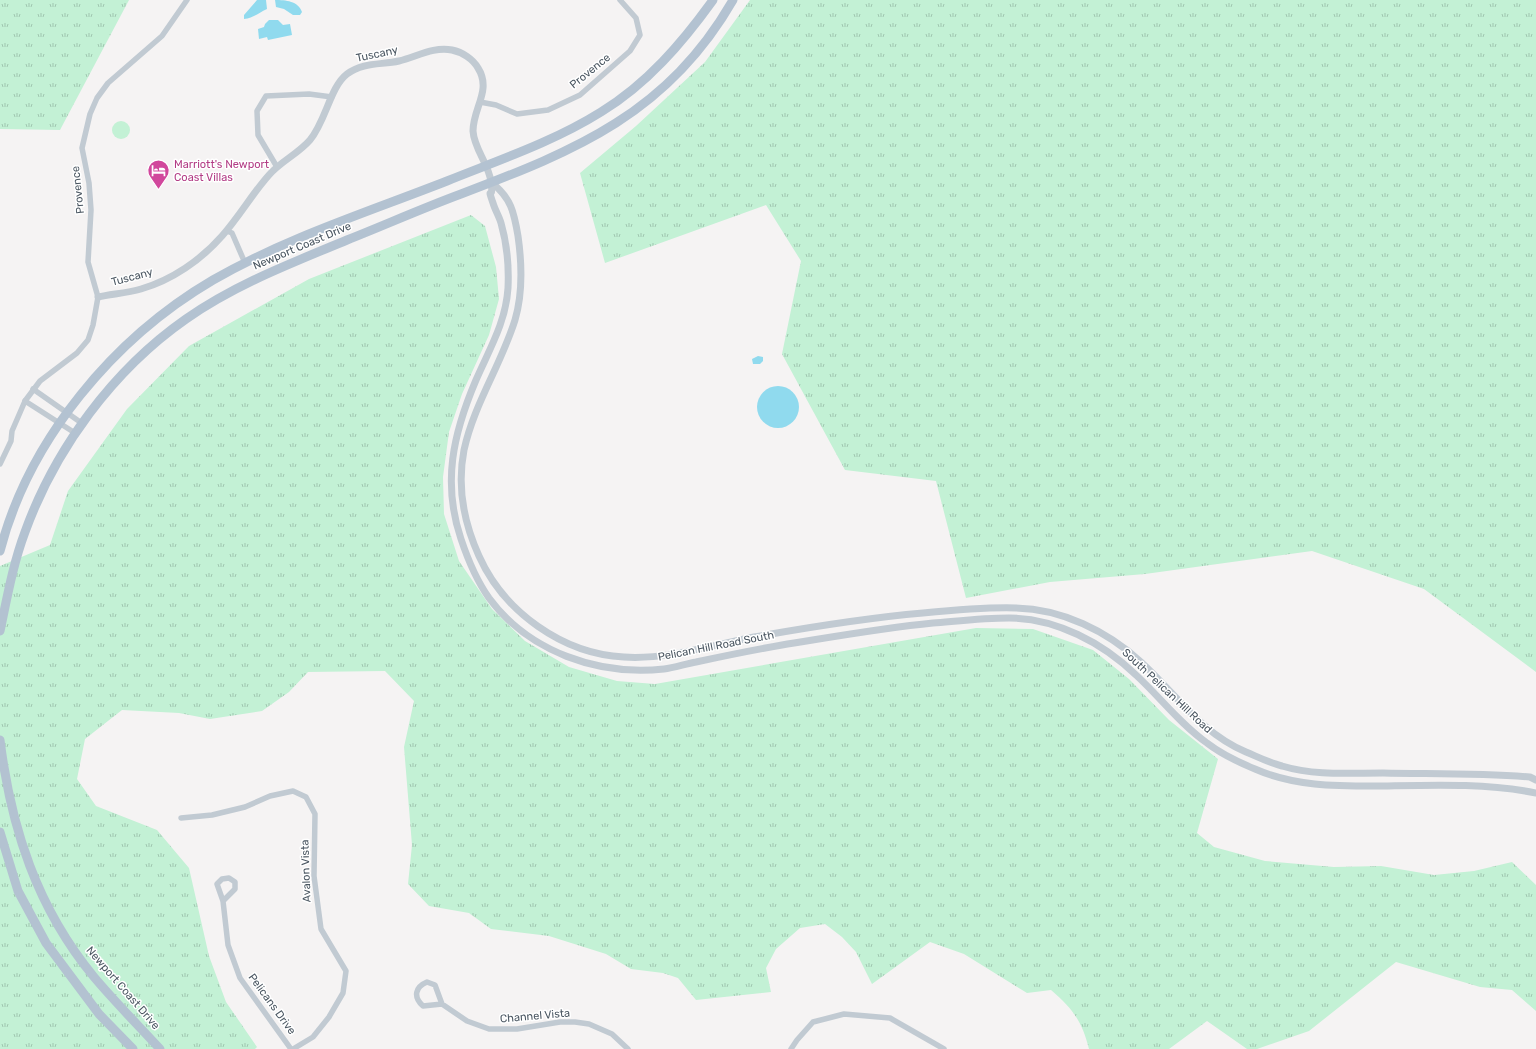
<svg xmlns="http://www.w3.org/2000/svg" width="1536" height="1049" viewBox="0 0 1536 1049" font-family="Rubik,sans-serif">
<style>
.grass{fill:url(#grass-tufts)}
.pitch{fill:#c3f1d5}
.water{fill:#90daee}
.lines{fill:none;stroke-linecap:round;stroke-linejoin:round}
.minor{stroke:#c1cad2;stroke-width:5.5}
.tertiary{stroke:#c1cad2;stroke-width:7}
.primary{stroke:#b3c2d1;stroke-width:9}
.labels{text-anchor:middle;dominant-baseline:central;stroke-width:3;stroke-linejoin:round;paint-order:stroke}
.street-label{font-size:11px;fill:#4a5661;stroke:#fff}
.hotel-label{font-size:11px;fill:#b23c85;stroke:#fff;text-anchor:start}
</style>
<defs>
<pattern id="grass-tufts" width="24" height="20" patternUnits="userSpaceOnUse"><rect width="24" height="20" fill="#c3f1d5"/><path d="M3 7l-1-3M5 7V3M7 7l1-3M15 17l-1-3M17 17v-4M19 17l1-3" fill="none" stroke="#a0c6b0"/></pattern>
</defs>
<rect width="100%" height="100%" fill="#f5f3f3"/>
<g class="grass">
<path d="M0 0H129L60 130 0 129Z"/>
<path d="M750 0H1536V672L1424 589 1312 551 1145 574 1050 582 966 598 936 481 845 470 782 354 801 261 766 205 605 263 580 173 636 126 705 62Z"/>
<path d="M471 215 485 226 496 267 499 299 489 335 462 394 449 432 443 477 444 514 459 561 492 609 525 641 569 667 617 681 655 684 976 628 1033 629 1093 650 1129 679 1169 720 1218 759 1197 833 1214 847 1265 861 1334 867 1381 866 1434 875 1474 871 1512 862 1536 885V1011L1512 990 1480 987 1396 962 1309 1031 1257 1049H1247L1207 1021 1169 1049H1089C1082 1021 1073 1009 1051 990L1027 993 964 954 930 942 872 984 856 952 842 937 825 924 800 928 776 949 766 968 771 992 696 1000 678 978 663 973 631 969 606 954 549 936 491 929 469 913 429 906 408 884 412 845 404 747 414 701 385 671 308 672 289 692 262 711 210 719 179 713 122 710 85 739 77 779 96 806 157 830 189 868 209 956 226 1002 257 1047 255 1049H0V566L50 545 68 491 127 409 189 346 309 279Z"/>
</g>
<circle class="pitch" cx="121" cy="130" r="9"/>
<g class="water">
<path d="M257 0H266L267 9C258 13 254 18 244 19V15Z"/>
<path d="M275 0C286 0 298 1 302 12L300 15H293L284 9 276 7Z"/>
<path d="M269 20H278L283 25 290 24 292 35 268 40 267 37 259 39 258 29 264 27 265 24Z"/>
<path d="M758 356 763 357V361L760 364H753L752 359Z"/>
<circle cx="778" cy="407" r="21"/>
</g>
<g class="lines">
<g class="minor">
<path d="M480 102 496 105 517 114 548 110 580 95 630 51 640 35 636 18 620 0"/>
<path d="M277 167 258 135 257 111 266 96 309 94 332 97"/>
<path d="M227 231 232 233 245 263"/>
<path d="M33 389 83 424"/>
<path d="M25 401 75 433"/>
<path d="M0 464 11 441 12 431 25 401 40 381 77 353 88 340 93 325 98 297 88 262 91 210 89 183 82 148 90 114 97 98 108 83 162 36 187 0"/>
<path d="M181 818 212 815 245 807 270 796 293 791 306 797 315 814 314 876 321 929 346 971 343 993 329 1017 313 1037 293 1049"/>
<path d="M223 901 235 889V882L229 878 222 879 217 884 223 901 228 945 240 978 291 1049"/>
<path d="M442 1004 435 985 427 982C415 987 413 997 423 1006L442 1004 467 1021 489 1029H517L560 1022H575L589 1024 612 1034 628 1049"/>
<path d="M791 1049 797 1040 813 1022 844 1014 890 1018 944 1049"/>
</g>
<g class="tertiary">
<path d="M492 183C511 198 514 212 518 236 522 264 523 293 515 320 501 365 474 404 464 450 457 486 464 523 479 556 504 612 563 654 624 657 666 660 713 645 754 637 810 627 866 618 923 613 954 610 985 607 1016 608 1062 609 1107 631 1141 662 1176 694 1201 733 1246 752 1258 757 1270 763 1282 766 1315 776 1349 773 1383 773 1432 774 1481 773 1530 777L1536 780"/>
<path d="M98 297C112 294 127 293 141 289 172 280 201 260 222 236 239 217 252 194 269 175 281 161 298 154 310 140 326 121 330 87 347 74 363 62 381 65 399 61 416 57 434 46 452 50 462 52 473 59 478 68 492 90 473 108 473 131 474 149 489 164 491 182 494 203 486 183 493 203 495 210 499 216 501 223 507 244 509 267 508 288 506 322 489 350 476 380 453 434 442 483 461 539 468 560 477 581 489 598 529 652 598 676 664 669 674 668 685 664 696 662 724 656 753 650 782 645 832 637 882 628 933 623 958 621 984 618 1009 618 1056 618 1103 643 1136 675 1160 697 1180 724 1207 743 1221 754 1238 762 1255 769 1296 787 1339 786 1383 786 1434 785 1486 783 1536 793"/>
</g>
<g class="primary">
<path d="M0 551C29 439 114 338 213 280 286 238 368 212 447 181 499 160 553 142 601 112 647 84 682 43 713 0"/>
<path d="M0 631C7 598 13 564 25 532 55 449 113 370 186 319 236 284 292 263 347 240 385 225 423 208 461 194 577 150 668 113 733 0"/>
<path d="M0 740C11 828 37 908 94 977 115 1002 138 1025 160 1049"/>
<path d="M0 832 18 891 46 943 99 1014 133 1049"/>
</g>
</g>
<defs>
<symbol id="hotel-pin" viewBox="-11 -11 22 30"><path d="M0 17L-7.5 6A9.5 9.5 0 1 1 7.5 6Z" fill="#d1479c" stroke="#fff"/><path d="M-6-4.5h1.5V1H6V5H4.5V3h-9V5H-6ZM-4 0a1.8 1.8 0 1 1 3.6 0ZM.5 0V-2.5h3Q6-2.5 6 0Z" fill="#fff"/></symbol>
</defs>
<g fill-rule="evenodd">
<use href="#hotel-pin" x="146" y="158" width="25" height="34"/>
</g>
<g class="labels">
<g class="street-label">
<text transform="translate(377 54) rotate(-12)">Tuscany</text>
<text transform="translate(590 71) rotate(-39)">Provence</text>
<text transform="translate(78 190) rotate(-96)">Provence</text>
<text transform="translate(302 246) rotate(-23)">Newport Coast Drive</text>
<text transform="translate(132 277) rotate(-15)">Tuscany</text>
<text transform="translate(716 646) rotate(-11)">Pelican Hill Road South</text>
<text transform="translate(1167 691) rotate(43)">South Pelican Hill Road</text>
<text transform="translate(306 871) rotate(-92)">Avalon Vista</text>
<text transform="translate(123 988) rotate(49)">Newport Coast Drive</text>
<text transform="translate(272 1004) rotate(54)">Pelicans Drive</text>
<text transform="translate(535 1016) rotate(-5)">Channel Vista</text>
</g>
<g class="hotel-label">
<text x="174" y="164">Marriott's Newport<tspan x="174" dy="13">Coast Villas</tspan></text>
</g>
</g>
</svg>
